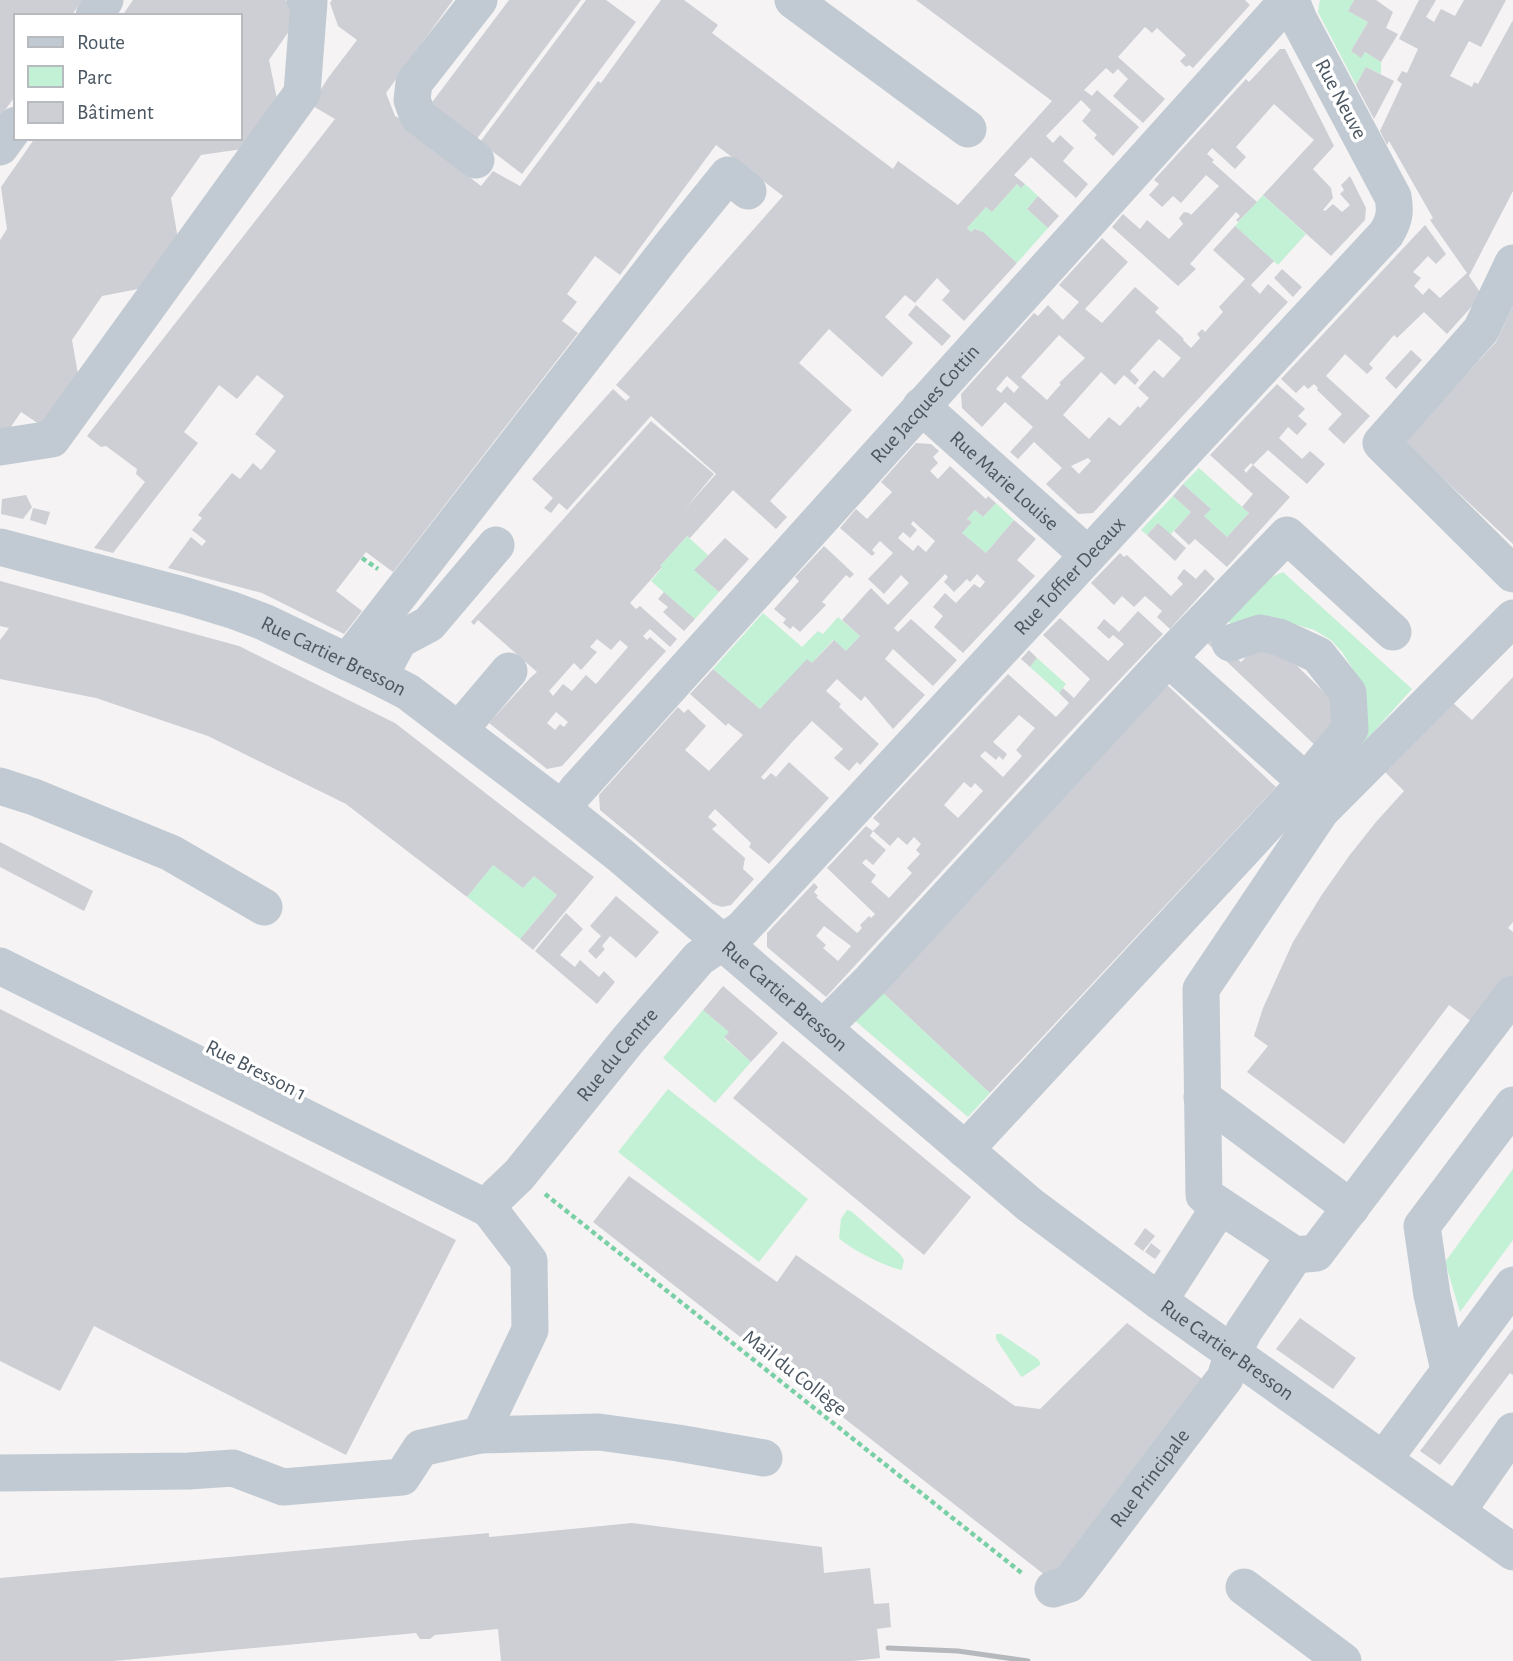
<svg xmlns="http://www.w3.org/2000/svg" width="1513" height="1661" viewBox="0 0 1513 1661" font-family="'Alegreya Sans',sans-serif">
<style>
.green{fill:#c3f1d5}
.building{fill:#cdcfd5;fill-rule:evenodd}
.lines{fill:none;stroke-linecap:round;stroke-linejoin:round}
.path{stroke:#7ad0a6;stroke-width:4.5;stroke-dasharray:5 3.5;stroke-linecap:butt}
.minor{stroke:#c1cad2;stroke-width:37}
.rail{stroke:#b5b8bd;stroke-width:5}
.labels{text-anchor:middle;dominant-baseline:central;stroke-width:7;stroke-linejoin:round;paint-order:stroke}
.street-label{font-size:21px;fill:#4a5661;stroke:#fff}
</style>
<rect width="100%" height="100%" fill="#f5f3f3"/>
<g class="green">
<path d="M1320 0H1354L1348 11 1368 22 1351 51 1361 57 1365 52 1381 62V74L1366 67 1356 85 1318 12Z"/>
<path d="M1017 184 1021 187 1025 184 1038 196 1027 209 1048 228 1017 263 977 229 971 232 967 228 986 207 992 212Z"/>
<path d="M1263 195 1306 234 1278 265 1235 226Z"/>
<path d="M1199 468 1249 513 1227 537 1204 516 1210 508 1183 484Z"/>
<path d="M1173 496 1191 512 1170 535 1158 523 1147 535 1141 530Z"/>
<path d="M996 503 1014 520 986 553 962 533 971 522 967 519 975 510 983 517Z"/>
<path d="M687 536 708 555 695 570 719 592 695 619 651 581 662 568 660 566Z"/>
<path d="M1283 572 1412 689 1359 748 1357 686 1352 668 1342 652 1331 640 1314 630 1291 623 1237 629 1222 616 1253 586Z"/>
<path d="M763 613 802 647 818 631 823 634 838 617 860 636 846 651 833 640 812 663 807 660 760 709 713 669Z"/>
<path d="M1037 658 1066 684 1059 693 1030 667Z"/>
<path d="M493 865 523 888 534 876 557 895 520 939 467 897Z"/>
<path d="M879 989 990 1093 968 1117 853 1019Z"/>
<path d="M703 1010 729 1032 724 1038 751 1062 715 1103 663 1058Z"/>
<path d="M668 1089 808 1199 759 1262 618 1152Z"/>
<path d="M1513 1169V1240L1460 1312 1445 1262Z"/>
<path d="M847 1210 851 1211 900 1254 904 1260 902 1270C886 1267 850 1249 839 1238L841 1219Z"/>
<path d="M996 1334H1001L1038 1359 1040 1362V1365L1022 1377 1020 1375 996 1339Z"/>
</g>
<g class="building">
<path d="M0 0H83L71 16H16V95L0 117Z"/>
<path d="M133 0H285L291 4 294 24 269 60 277 99 242 149 201 155 171 198 178 239 143 288 102 296 72 340 79 380 45 428 21 412 6 434 0 435V240L7 229 1 187 35 138H240V16H122Z"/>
<path d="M332 0H453L386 93 395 116 419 129 415 135 481 186 493 171 520 186 598 81 601 83 661 0H684L718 25 712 33 893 169 898 161 958 205 1052 101 916 0H1245L1250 5 1193 68 1189 65 1186 67 1180 61 1186 55 1157 28 1152 33 1145 27 1118 57 1165 99 1143 123 1113 96 1128 79 1118 69 1113 74 1106 68 1084 90 1092 96 1097 90 1139 127 1113 156 1094 138 1097 135 1082 121 1091 110 1081 100 1046 136 1053 143 1060 135 1074 148 1063 161 1088 184 1076 198 1031 157 1014 175 1025 184 1021 188 1017 184 992 212 986 207 967 228 971 232 975 229 983 232 1017 263 964 321 942 300 950 291 937 278 915 303 905 295 885 317 913 343 882 377 829 329 799 363 852 410 770 501 787 517 776 529 733 490 690 538 687 536 660 566 662 567 630 603 636 609 640 606 677 639 670 647 650 629 643 636 647 640 650 637 666 651 562 766 547 769 489 723 531 677 537 672 478 620 474 625 471 622 651 421 714 474 684 510 716 474 651 416 567 510 559 503 551 513 544 508 553 498 532 479 613 389 626 401 630 397 616 385 783 196 716 145 620 275 595 256 567 294 577 302 562 321 578 333 393 572 366 552 336 591 362 611 344 634 262 593 168 568 191 537 202 546 206 541 192 530 202 518 198 515 232 473 240 479 253 463 261 470 276 451 255 434 284 396 257 375 237 399 219 385 184 432 198 443 113 553 94 548 145 482 136 474 137 469 106 446 101 447 87 436 335 119 311 105 328 78 357 40 338 26 330 3ZM597 639 611 650 620 640 628 647 596 684 586 675 572 691 563 684 553 696 549 691 574 663 581 670 597 652 590 647ZM556 712 568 722 564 727 560 724 555 730 547 723Z"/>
<path d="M509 0H581L476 140 430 105Z"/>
<path d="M586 0H606L636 22 522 174 480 142Z"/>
<path d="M1354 0H1376L1393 12 1386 28 1398 34 1381 62 1365 52 1361 58 1351 51 1368 22 1348 11Z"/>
<path d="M1419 0H1436L1426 17 1434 22 1441 9 1455 16 1464 0H1506L1481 47 1469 41 1450 76 1472 87 1474 82 1478 84 1513 20V191L1469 276 1482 295 1447 334 1424 312 1397 338 1394 335 1369 364 1373 368 1367 374 1345 354 1326 376 1370 416 1344 444 1328 429 1342 414 1317 390 1318 388 1314 384 1308 389 1304 385 1296 393 1281 379 1425 225 1446 254 1436 264 1428 256 1413 272 1421 278 1414 286 1423 295 1429 288 1440 298 1467 273 1430 220 1433 218 1389 141 1387 145 1380 131 1402 84 1397 80 1402 71 1407 73 1418 49 1399 39Z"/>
<path d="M1280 49H1285L1334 146 1313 169 1331 188 1333 198 1323 210 1325 211 1333 204 1342 212 1350 205 1340 194 1344 190 1341 185 1350 176 1366 208 1365 220 1331 256 1263 195 1314 140 1274 104 1236 147 1246 157 1235 169 1212 148 1207 154 1214 160 1212 162 1257 202 1238 222 1236 220 1240 216 1236 212 1190 264 1196 269 1178 286 1112 227 1123 214 1140 229 1147 220 1169 239 1183 224 1179 218 1184 212 1189 213 1191 215 1219 186 1206 175 1181 203 1173 196 1162 207 1149 195 1159 184 1154 180 1246 79 1249 82Z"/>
<path d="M1366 67 1394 81 1374 119 1356 85Z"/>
<path d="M1038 196 1059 216 1048 228 1027 209Z"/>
<path d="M1235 226 1274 261 1251 285 1260 294 1268 284 1288 302 1093 513 1078 514 1046 484 1062 468 1034 442 1018 459 1010 452 1033 427 1005 402 982 427 962 408 961 394 1034 313 1038 316 1048 305 1063 320 1079 302 1059 285 1102 238 1128 262 1085 309 1102 323 1135 287 1159 308 1155 312 1184 339 1183 340 1191 348 1200 338 1197 334 1202 329 1205 332 1223 312 1219 307 1245 279 1213 250ZM1059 335 1085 358 1059 383 1061 384 1047 400 1021 377ZM1159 339 1181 358 1163 378 1154 370 1138 388 1149 398 1140 408 1138 406 1120 426 1109 417 1089 439 1063 415 1101 372 1115 385 1124 375 1135 385 1139 380 1130 371ZM1007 376 1019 387 1014 393 1007 386 1001 393 996 389ZM1088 458 1091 461 1079 474 1071 466Z"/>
<path d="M1282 269 1302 287 1293 297 1274 278Z"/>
<path d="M916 305 951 336 942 346 908 315Z"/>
<path d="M1513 306V544L1404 442 1496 342Z"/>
<path d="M1411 350 1422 360 1396 389 1385 378Z"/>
<path d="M1277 384 1305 409 1298 416 1307 424 1297 435 1288 427 1279 438 1302 459 1310 451 1325 464 1307 484 1268 450 1253 465 1251 463 1244 470 1246 473 1253 465 1290 497 1227 567 1195 539 1189 545 1174 531 1191 512 1173 496 1183 484 1211 509 1204 516 1227 537 1249 513 1242 507 1253 494 1210 455Z"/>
<path d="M916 443 931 444 939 451 933 457 938 463 930 471 938 479 950 466 986 499 988 496 996 503 983 517 975 510 967 519 972 522 962 533 986 553 1014 520 1036 539 1017 560 1035 576 963 653 934 627 943 616 933 607 945 593 956 603 974 584 980 588 985 582 977 574 970 582 967 579 954 592 944 582 948 577 945 574 908 613 894 628 898 632 911 619 957 660 933 686 893 649 885 659 925 695 893 729 865 696 861 701 837 679 826 691 841 704 839 707 879 744 860 765 857 762 849 771 834 758 843 749 812 721 793 741 761 777 764 780 771 773 776 777 789 762 829 798 769 864 749 847 751 843 715 809 708 817 717 825 712 829 745 858 743 869 754 879 731 905 722 907 713 904 600 810 599 795 678 707 684 713 688 709 706 726 685 750 709 771 743 735 728 723 726 726 690 694 713 669 760 709 807 659 812 663 834 640 846 651 860 636 842 620 871 588 888 605 909 583 901 575 884 594 868 579 893 553 880 541 872 550 875 553 872 556 840 528 856 509 867 519 892 492 881 482ZM913 521 935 541 926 552 918 545 913 551 898 538 903 532 910 538 917 530 911 524Z"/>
<path d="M26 495 32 507 23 519 1 514 2 499Z"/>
<path d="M33 508 50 512 46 525 30 520Z"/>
<path d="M1158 523 1186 548 1175 561 1147 535Z"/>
<path d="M725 538 749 559 719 592 694 570Z"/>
<path d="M824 546 854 574 850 578 846 575 822 602 826 605 800 632 793 626 790 629 783 623 786 619 774 609 799 581 795 577Z"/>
<path d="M1120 553 1124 557 1127 555 1171 596 1183 584 1177 578 1184 569 1196 579 1205 569 1215 579 1170 629 1157 617 1162 611 1145 596 1134 607 1122 596 1114 605 1091 583Z"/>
<path d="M0 581 239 646 395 723 594 877 533 950 520 939 557 895 534 876 523 888 493 865 467 897 346 804 208 736 96 698 0 679V640L9 628 0 626Z"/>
<path d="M664 592 695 619 684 631 663 612 668 607 658 599Z"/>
<path d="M1138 611 1163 634 1084 717 826 997 767 947V933L814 883 818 887 814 892 818 896 816 897 857 933 862 928 860 925 869 916 871 918 875 914 827 868 866 826 873 831 880 824 873 818 1008 674 1056 717 1069 703 1059 693 1063 688 1074 698 1090 679 1043 635 1060 618 1108 661 1124 644 1113 635 1109 639 1097 628 1104 619 1119 632ZM1019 715 1035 728 1016 750 1022 756 1003 777 980 756 985 751 996 760 999 756 1003 760 1007 754 993 742ZM964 782 971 788 975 783 983 791 958 818 944 805ZM873 831 890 846 898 837 907 845 914 837 921 844 916 850 920 854 907 868 912 873 889 898 871 882 876 875 862 863 866 859 873 865 886 850 870 836ZM824 926 851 946 838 961 823 948 826 945 816 936Z"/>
<path d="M1221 620 1233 631 1221 644 1241 662 1246 657 1259 650 1288 657 1334 702 1341 716 1319 749 1203 639Z"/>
<path d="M1029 650 1037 658 1030 667 1021 659Z"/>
<path d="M1513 677V922L1508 928 1513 932V982L1479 1027 1449 1005 1344 1144 1247 1072 1268 1046 1254 1036 1263 1008 1293 942 1321 896 1349 856 1376 822 1404 791 1377 764 1443 694 1472 720Z"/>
<path d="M1165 683 1276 787 990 1093 879 989Z"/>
<path d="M0 842 93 891 84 911 0 867Z"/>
<path d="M616 896 659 932 636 958 610 936 602 946 605 949 596 959 588 951 601 936 590 926Z"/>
<path d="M566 913 583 929 560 955 575 967 580 960 599 977 604 971 615 982 597 1004 535 951Z"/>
<path d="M723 986 778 1033 751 1062 724 1037 729 1032 703 1010Z"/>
<path d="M0 1009 456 1240 346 1455 94 1326 60 1391 0 1361Z"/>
<path d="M783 1041 971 1197 924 1255 733 1098Z"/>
<path d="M629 1176 777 1282 796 1255 1015 1406 1040 1409 1127 1323 1205 1381 1055 1583 593 1222Z"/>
<path d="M1145 1228 1155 1236 1143 1251 1134 1244Z"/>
<path d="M1151 1243 1161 1251 1155 1259 1145 1252Z"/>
<path d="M1300 1318 1356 1358 1333 1389 1276 1349Z"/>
<path d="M1513 1329V1375L1510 1373 1440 1465 1420 1451Z"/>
<path d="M632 1523 822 1547 824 1573 870 1568 874 1604 889 1603 891 1627 877 1629 880 1658 853 1661H501L498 1629 435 1635 430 1639H420L416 1633 113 1661H0V1578L489 1533V1537Z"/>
</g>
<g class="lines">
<g class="path">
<path d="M362 558 378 569"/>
<path d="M545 1194 1023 1574"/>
</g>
<g class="minor">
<path d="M793 0 968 129"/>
<path d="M94 16 105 0"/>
<path d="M0 147 16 125"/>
<path d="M476 160 418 116 412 100 414 83 479 0"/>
<path d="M1513 263 1481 330 1381 443 1513 574"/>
<path id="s1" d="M921 406 1088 555"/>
<path d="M0 447 52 439 302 93 309 2 305 0"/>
<path id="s2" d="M0 547 186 596 232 610 264 622 379 677 408 692 446 721 562 809 620 855 1030 1205 1159 1301 1513 1552"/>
<path d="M1230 643 1260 633 1279 637 1318 655 1348 693 1350 729 1306 782"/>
<path d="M1168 658 1287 535 1393 632"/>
<path d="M347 662 672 244 728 175 748 191"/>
<path d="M379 677 399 640 429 624 496 545"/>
<path d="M459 730 509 671"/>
<path d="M0 786 34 797 171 853 264 907"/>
<path id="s3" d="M562 809 576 791 1288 0"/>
<path id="s4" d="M0 966 489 1209 497 1196 519 1175 628 1040 699 958 742 929 1386 234C1394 221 1396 212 1393 197L1299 20 1291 0"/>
<path d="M823 1028 870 981 1168 658 1306 782 965 1150"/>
<path d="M1202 1097 1351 1208"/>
<path d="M1295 1255 1316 1253 1513 994"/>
<path d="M1159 1301 1220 1206"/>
<path d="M1449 1370 1432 1295 1422 1226 1513 1105"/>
<path d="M480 1435 599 1432 678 1443 764 1458"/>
<path d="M1384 1459 1513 1285"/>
<path d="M0 1473 189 1471 233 1468 283 1487 402 1477 421 1448 480 1435 530 1330 529 1261 489 1209"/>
<path d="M1457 1512 1513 1431"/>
<path d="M1244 1587 1343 1661"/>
<path id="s5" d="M1053 1589 1069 1584 1225 1378 1233 1353 1244 1331 1295 1255 1204 1195 1201 989 1321 811 1513 618"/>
</g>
<path class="rail" d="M888 1648 958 1651 1028 1661"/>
</g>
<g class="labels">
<g class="street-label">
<text transform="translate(1341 99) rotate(62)">Rue Neuve</text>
<text stroke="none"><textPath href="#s3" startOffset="544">Rue Jacques Cottin</textPath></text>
<text stroke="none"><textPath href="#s1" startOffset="112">Rue Marie Louise</textPath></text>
<text stroke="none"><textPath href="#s4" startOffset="1407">Rue Toffier Decaux</textPath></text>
<text stroke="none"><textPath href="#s2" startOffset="352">Rue Cartier Bresson</textPath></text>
<text stroke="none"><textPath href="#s2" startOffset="919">Rue Cartier Bresson</textPath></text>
<text stroke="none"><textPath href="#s4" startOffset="747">Rue du Centre</textPath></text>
<text transform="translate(256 1070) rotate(27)">Rue Bresson 1</text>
<text stroke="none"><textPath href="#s2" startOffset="1486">Rue Cartier Bresson</textPath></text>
<text transform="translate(795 1373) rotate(38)">Mail du Collège</text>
<text stroke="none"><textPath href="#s5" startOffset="150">Rue Principale</textPath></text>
</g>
</g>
<rect x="14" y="14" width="228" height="126" fill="#ffffff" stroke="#b7bbc0" stroke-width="2"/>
<rect x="28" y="37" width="35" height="10" fill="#c1cad2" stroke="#b7bbc0" stroke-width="2"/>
<text x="77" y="49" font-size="21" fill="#4a5661">Route</text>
<rect x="28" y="66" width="35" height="21" fill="#c3f1d5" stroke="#b7bbc0" stroke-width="2"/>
<text x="77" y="84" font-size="21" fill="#4a5661">Parc</text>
<rect x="28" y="102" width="35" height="21" fill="#cdcfd5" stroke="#b7bbc0" stroke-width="2"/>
<text x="77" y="119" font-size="21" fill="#4a5661">Bâtiment</text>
</svg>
